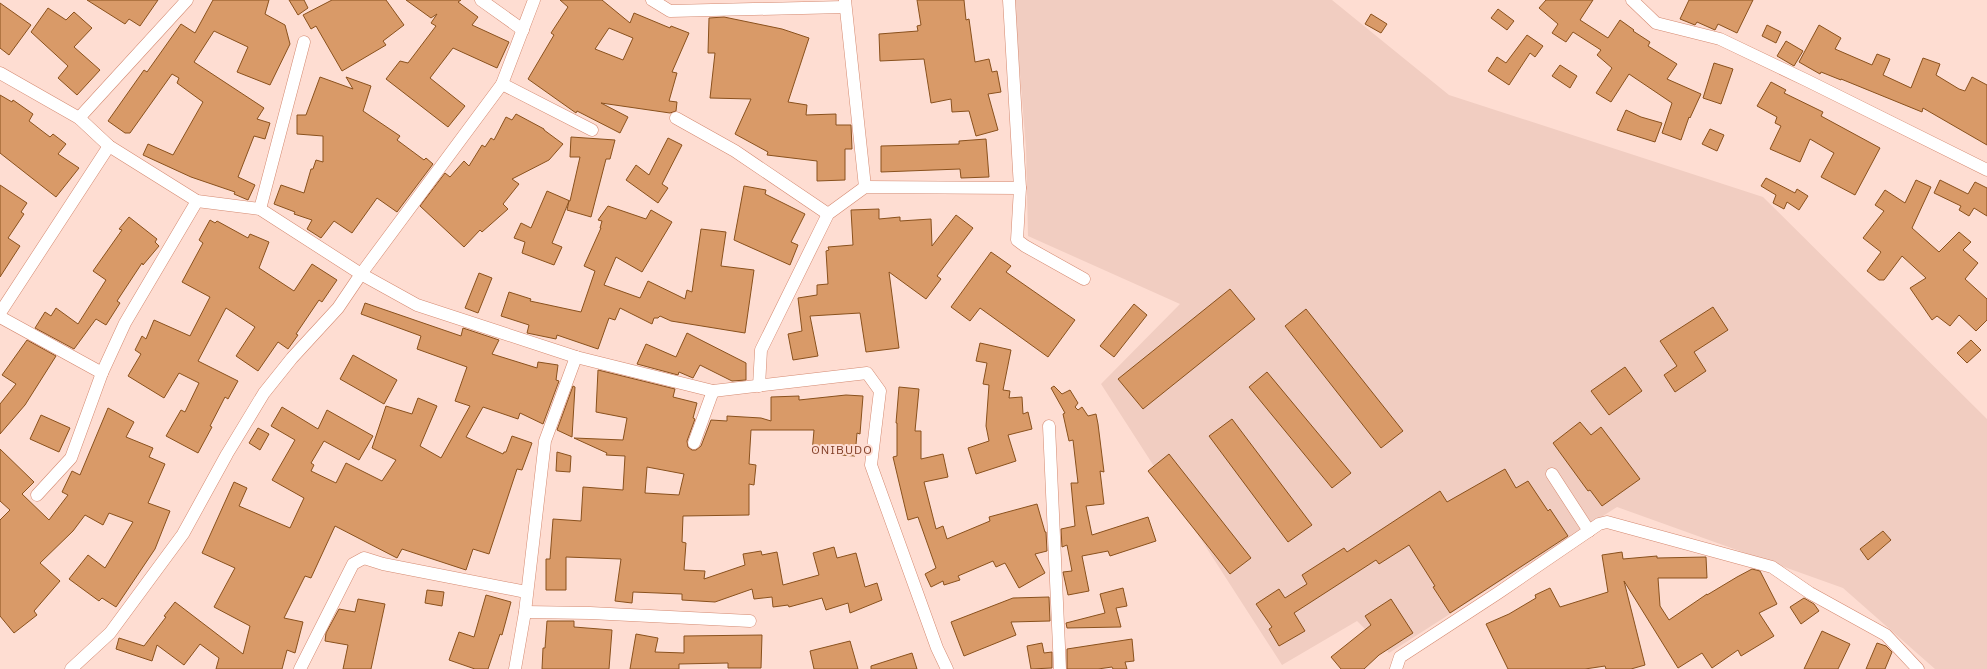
<svg xmlns="http://www.w3.org/2000/svg" width="1987" height="669" viewBox="0 0 1987 669" font-family="'IBM Plex Sans',sans-serif">
<style>
.built{fill:#f1cdc1}
.building{fill:#d99a68;stroke:#8a511d;fill-rule:evenodd}
.lines{fill:none;stroke-linecap:round;stroke-linejoin:round}
.minor-casing{stroke:#d48970;stroke-width:13}
.minor{stroke:#fff;stroke-width:12}
.labels{text-anchor:middle;dominant-baseline:central;stroke-width:4;stroke-linejoin:round;paint-order:stroke}
.quarter-label{font-size:12px;letter-spacing:1px;fill:#834029;stroke:#feddd2}
</style>
<rect width="100%" height="100%" fill="#feddd2"/>
<path class="built" d="M1014 0H1332L1449 95 1763 197 1987 419V669H1935L1843 588 1617 507 1389 653 1357 621 1282 665 1101 384 1180 304 1028 236 1026 148Z"/>
<g class="building">
<path d="M87 0H158L140 26 129 19 125 24Z"/>
<path d="M213 0H269L265 14 285 25 290 44 270 85 237 72 248 47 214 31 194 62 264 108 257 119 270 123 265 139 254 136 238 177 255 185 248 200 234 194 235 192 191 177 143 155 148 144 173 155 203 102 177 83 179 78 172 74 130 133H125L108 121 144 70 147 72 181 24 195 33Z"/>
<path d="M289 0H304L308 8 298 15Z"/>
<path d="M332 0H386L404 25 383 41 386 45 342 71 316 26 311 29 303 15Z"/>
<path d="M406 0H461L458 2 478 17 472 25 509 42 497 68 453 48 430 78 465 106 448 127 386 79 400 61 408 63 436 26 431 23 437 14 431 18Z"/>
<path d="M560 0H602L630 23 634 13 670 28 671 26 689 33 672 72 677 73 669 101 677 102 676 111 670 113 601 103 628 117 620 133 577 111 576 113 528 79 554 35 551 33 568 7ZM609 28 633 38 623 60 595 49Z"/>
<path d="M917 0H964L966 20 969 19 975 62 989 59 992 72 997 71 1001 92 988 94 998 130 976 136 969 111 952 112 951 99 931 103 924 59 880 61 879 34 918 31 917 26 921 25Z"/>
<path d="M1546 0H1593L1580 20 1608 38 1620 20 1634 30 1633 31 1650 42 1648 46 1677 64 1667 79 1701 94 1690 118 1689 117 1681 140 1662 133 1672 103 1629 74 1611 102 1596 93 1612 68 1597 55 1601 50 1573 32 1566 42 1552 33 1558 24 1539 8Z"/>
<path d="M1689 0H1753L1737 33 1718 24 1715 30 1697 22 1695 25 1680 19Z"/>
<path d="M0 3 31 25 9 55 0 48Z"/>
<path d="M48 8 66 20 74 12 92 28 74 47 100 70 77 95 58 78 68 66 31 32Z"/>
<path d="M1498 9 1514 21 1507 30 1491 18Z"/>
<path d="M1371 14 1387 24 1381 33 1365 24Z"/>
<path d="M724 17 782 29 809 38 788 102 807 105 806 115 836 114V125H851L852 149H845V180L817 181V161L767 155 768 152 735 134 751 99 710 98 715 53H708L709 18Z"/>
<path d="M1767 25 1781 32 1776 43 1762 36Z"/>
<path d="M1819 25 1841 38 1835 49 1872 65 1877 54 1890 59 1883 75 1911 88 1923 58 1940 64 1936 75 1959 89 1965 91 1972 77 1987 85V145L1923 108 1922 112 1841 79V80L1821 72 1820 74 1799 62Z"/>
<path d="M1527 35 1543 46 1535 57 1530 53 1509 85 1488 71 1497 57 1506 63Z"/>
<path d="M1786 41 1803 51 1794 66 1777 56Z"/>
<path d="M1714 63 1733 69 1721 104 1703 98Z"/>
<path d="M1560 65 1577 76 1570 88 1552 76Z"/>
<path d="M320 77 353 89 346 77 371 86 363 111 400 136 397 140 424 160 426 158 433 164 397 212 377 198 352 233 334 221 321 238 307 229 312 220 294 214 295 212 274 204 281 185 304 193 311 169H313L316 160 323 162V136L297 134V115H306Z"/>
<path d="M1771 82 1786 90 1784 93 1823 112 1821 116 1880 148 1855 195 1821 177 1834 153 1810 139 1800 162 1770 149 1781 126 1775 123 1777 117 1757 106Z"/>
<path d="M0 95 12 102 13 100 33 114 29 121 50 137 53 134 66 144 58 154 79 168 56 197 0 153Z"/>
<path d="M1626 110 1641 117 1662 123 1655 142 1617 130Z"/>
<path d="M516 114 544 129V130L563 144 549 160 512 179 519 184 503 204 508 209 482 232 480 230 464 247 420 206 445 173 450 177 464 161 469 166 482 145 485 147 491 138 494 140 506 117 512 120Z"/>
<path d="M1710 129 1724 135 1717 151 1702 144Z"/>
<path d="M571 137 615 140 610 159H606L591 217 567 210 569 201 552 243 562 247 554 265 522 253 525 242 514 238 521 223 531 228 547 191 570 201 580 157H570Z"/>
<path d="M668 138 682 145 662 184 668 188 658 203 626 180 636 165 649 175Z"/>
<path d="M986 139 989 177 961 178 960 169 881 172V146L959 144V141Z"/>
<path d="M1766 178 1795 193 1797 189 1808 196 1799 210 1787 202 1784 209 1773 203 1776 195 1761 186Z"/>
<path d="M1916 180 1931 187 1912 228 1939 252 1959 232 1971 242 1963 250 1978 263 1965 279 1987 299V320L1976 331 1959 315 1950 326 1937 316 1932 320 1910 288 1926 278 1902 256 1884 280H1879L1867 271 1881 252 1863 238 1884 211 1875 205 1885 190 1905 203Z"/>
<path d="M1940 180 1968 194 1975 182 1987 188V216L1974 208 1969 216 1959 210 1961 206 1934 193Z"/>
<path d="M0 185 27 203 21 212 24 214 8 238 20 246 0 277Z"/>
<path d="M744 186 766 190 765 194 805 214 791 242 798 245 790 265 734 240Z"/>
<path d="M608 206 646 219 651 210 672 222 642 272 616 257 604 285 640 298 648 281 685 299 687 290 692 292 701 229 726 232 721 266 754 270 745 333 671 321 660 316 658 318H654L652 324 620 308 615 320 609 318 598 349 557 335 556 339 527 333 529 325 501 316 509 292 531 299 530 301 581 312 595 271 584 266 601 228H600L602 221 598 220Z"/>
<path d="M879 209V219L900 217V221L931 219 932 246 956 215 973 228 937 276 941 279 926 299 889 272 899 348 866 352 860 313 810 316 818 356 793 360 788 334 802 331 798 298 817 295V285L828 284 826 251 829 250 828 247 853 245 851 210Z"/>
<path d="M129 217 157 239 155 242 159 246 143 265 142 263 117 301 120 303 106 325 96 319 74 349 35 328 45 312 51 316 56 308 78 324 106 280 93 271 122 230 119 229Z"/>
<path d="M210 220 215 223 217 221 248 238 250 234 269 242 259 268 294 291 312 264 337 280 322 302 319 300 296 334 298 335 288 349 278 342 258 371 236 356 255 327 226 308 198 361 238 381 228 399 225 397 210 426 212 427 198 453 166 436 181 410 185 412 199 383 179 373 164 398 128 376 141 354 135 350 142 336 146 339 154 320 190 336 210 297 182 282 203 243 199 240Z"/>
<path d="M991 252 1011 266 1006 272 1075 320 1048 357 980 308 970 321 951 307Z"/>
<path d="M479 273 492 278 478 313 465 308Z"/>
<path d="M1230 289 1255 319 1143 409 1118 379Z"/>
<path d="M365 303 461 336 463 328 499 340 492 354 537 368 538 362 558 365 556 380 559 381 543 424 520 413 518 419 483 407 466 437 503 454 504 452H506L512 436 532 443 522 470 517 469 489 554 473 549 466 570 402 549 397 558 335 526 311 578 305 576 284 618 303 622 295 653 287 650 282 669H216L219 658 200 644 184 665 157 645 152 661 116 649 119 638 144 646 166 617 164 616 175 602 243 654 250 626 214 607 235 568 202 553 234 482 247 488 239 506 290 528 304 498 272 480 295 440 271 426 282 407 318 429 327 410 373 436 359 460 324 441 311 463 314 465 311 471 336 483 346 463 382 481 396 460 372 448 386 406 412 414 418 398 437 406 420 446 441 458 470 406 455 401 467 367 417 349 421 336 361 314Z"/>
<path d="M1134 304 1147 315 1114 357 1100 346Z"/>
<path d="M1713 307 1728 330 1694 352 1706 371 1675 392 1664 375 1677 366 1660 341Z"/>
<path d="M1306 309 1403 431 1381 448 1285 326Z"/>
<path d="M687 333 746 363V380L732 381 700 365 693 378 679 372 678 375 637 364 646 344 676 357Z"/>
<path d="M27 340 56 356 25 405 0 434V404L16 384 2 375Z"/>
<path d="M1971 340 1981 350 1967 363 1957 353Z"/>
<path d="M980 343 1011 350 1003 390 1010 391 1009 398 1022 397 1023 414 1028 412 1032 429 1008 435 1016 461 976 474 968 448 989 441 986 426 989 385 983 384 987 363 976 361Z"/>
<path d="M353 355 397 380 384 404 340 379Z"/>
<path d="M1625 367 1642 391 1609 415 1591 391Z"/>
<path d="M598 370 675 389 673 397 697 403 693 418 695 419 687 441 688 447 692 450H696L701 446 711 420 727 421V416L761 418 771 421V397L799 396V400L846 395 863 396 860 434 857 433 855 456 812 453 814 430H751L749 464 756 465 754 485 749 484V515L683 516 682 542 686 543 684 570 705 571 704 579 745 565 743 554 761 551 762 555 777 552 783 585 819 575 813 553 834 547 837 558 856 553 865 587 877 583 882 600 850 613 848 603 826 610 822 598 789 607 788 605 773 607 772 597 754 599 752 589 715 602 682 600V594L633 592 632 603 615 601 621 559 566 557V590H546V559H550L553 519 581 521 583 487 623 490 625 456 606 455 607 453 574 438 623 440 627 418 596 412ZM647 467 684 474 679 495 645 493Z"/>
<path d="M1267 372 1351 473 1332 488 1249 387Z"/>
<path d="M573 386 575 387 572 437 557 430Z"/>
<path d="M1054 386 1062 394 1070 390 1078 403 1075 407 1078 410 1082 407 1088 416 1096 414 1098 424 1104 472 1100 471 1104 504 1086 506 1092 535 1148 517 1156 541 1110 556 1108 551 1082 556 1089 591 1068 595 1063 572 1072 571 1067 545 1062 547 1061 529 1075 526 1071 483H1078L1073 440 1069 441 1063 414 1065 413 1051 388Z"/>
<path d="M899 387 919 389 915 431H921V459L943 454 948 477 924 482 936 529 943 526 947 539 990 521 989 517 1037 504 1045 532H1046L1047 551 1035 554 1045 573 1019 588 1005 563 996 567 993 561 958 576 960 580 944 585 943 581 931 587 925 574 936 568 918 517 908 520 893 457 897 456V423H896Z"/>
<path d="M108 408 134 422 126 437 153 448 149 457 165 464 148 503 170 511 155 549 116 607 102 598 99 601 69 579 88 555 105 568 133 522 109 513 103 525 85 515 73 531 40 563 60 581 34 611 37 615 14 633 0 616V520L10 510 0 501V449L34 482 22 494 49 520 68 495 62 492 72 471 80 475Z"/>
<path d="M41 415 70 428 59 452 30 439Z"/>
<path d="M1232 419 1312 525 1288 542 1209 436Z"/>
<path d="M1580 422 1591 435 1601 427 1640 479 1602 506 1590 490 1588 491 1553 443Z"/>
<path d="M258 428 269 434 260 450 249 443Z"/>
<path d="M557 452 571 456 570 472 556 471Z"/>
<path d="M1169 454 1251 558 1230 574 1148 471Z"/>
<path d="M1505 469 1516 488 1528 481 1548 511 1550 509 1568 536 1450 613 1433 587 1435 586 1409 545 1379 564 1376 560 1294 613 1305 631 1279 646 1269 629 1272 627 1256 604 1279 589 1285 598 1307 584 1302 575 1344 548 1347 552 1440 491 1447 502Z"/>
<path d="M1883 531 1891 540 1868 560 1860 549Z"/>
<path d="M1622 552 1623 559 1657 556V558L1706 557 1707 578H1658L1660 606 1669 620 1707 594V595L1737 577 1752 569 1760 571 1777 604 1759 613 1774 636 1741 656 1738 650 1712 668 1702 653 1678 668 1624 581 1645 665 1631 669H1606L1605 666 1585 669H1508L1486 624 1509 614 1536 598 1535 595 1550 588 1560 607 1608 592 1602 555Z"/>
<path d="M1123 588 1127 606 1116 608 1121 627 1067 628 1066 623 1105 613 1100 594Z"/>
<path d="M427 590 444 592 442 606 425 603Z"/>
<path d="M486 595 511 602 502 635 500 634 488 669H475L449 660 459 632 474 637Z"/>
<path d="M1049 597 1050 621 1011 622 1016 635 964 656 951 622 1013 598Z"/>
<path d="M1804 598 1814 604 1819 611 1801 624 1790 607Z"/>
<path d="M358 599 385 604 371 669H343L348 645 325 641 326 633 339 609 355 612Z"/>
<path d="M1391 599 1413 633 1379 655 1364 669H1341L1331 657 1371 625 1365 616Z"/>
<path d="M547 621H574V627L612 630 609 669H542L543 648H545Z"/>
<path d="M1822 631 1850 644 1838 669H1804Z"/>
<path d="M636 634 658 638 655 652 684 653V636L762 635 761 668H728V663L679 664V669H630Z"/>
<path d="M1132 639 1134 661 1125 662 1127 669H1113L1112 667 1098 669H1067V649Z"/>
<path d="M850 641 858 669H814L810 651Z"/>
<path d="M1042 643 1044 653 1052 652V668L1031 669 1027 646Z"/>
<path d="M1877 643 1886 646 1892 652 1885 669H1866Z"/>
<path d="M912 653 917 669H871V666Z"/>
</g>
<g class="lines">
<defs>
<g id="minor">
<path d="M481 0 523 30"/>
<path d="M652 0 670 11 844 7"/>
<path d="M845 0 865 187"/>
<path d="M1009 0 1020 188 1017 240 1025 246 1084 279"/>
<path d="M1632 0 1656 23 1720 39 1808 81 1987 170"/>
<path d="M0 73 79 118 109 146 197 201 260 209 361 274 417 305 576 357 713 391 867 373 880 391 871 465 937 648 947 669"/>
<path d="M502 84 592 130"/>
<path d="M79 118 187 0"/>
<path d="M676 118 735 151 828 214"/>
<path d="M260 209 304 42"/>
<path d="M0 313 109 146"/>
<path d="M0 317 102 373"/>
<path d="M759 386 761 350 828 214 865 187 1020 188"/>
<path d="M1049 426 1060 669"/>
<path d="M694 443 713 391"/>
<path d="M1552 474 1589 531"/>
<path d="M37 495 71 458 102 373 125 323 197 201"/>
<path d="M525 612 590 613 750 621"/>
<path d="M71 669 110 633 183 534 227 454 264 393 292 358 338 308 361 274 502 84 534 0"/>
<path d="M300 669 353 564 364 558 383 564 526 592"/>
<path d="M515 669 525 612 545 441 576 357"/>
<path d="M1396 669 1400 657 1498 593 1599 524 1607 522 1772 567 1810 593 1886 635 1918 669"/>
</g>
</defs>
<use href="#minor" class="minor-casing"/>
<use href="#minor" class="minor"/>
</g>
<g class="labels">
<g class="quarter-label">
<text x="842" y="449">ONIBUDO</text>
</g>
</g>
</svg>
